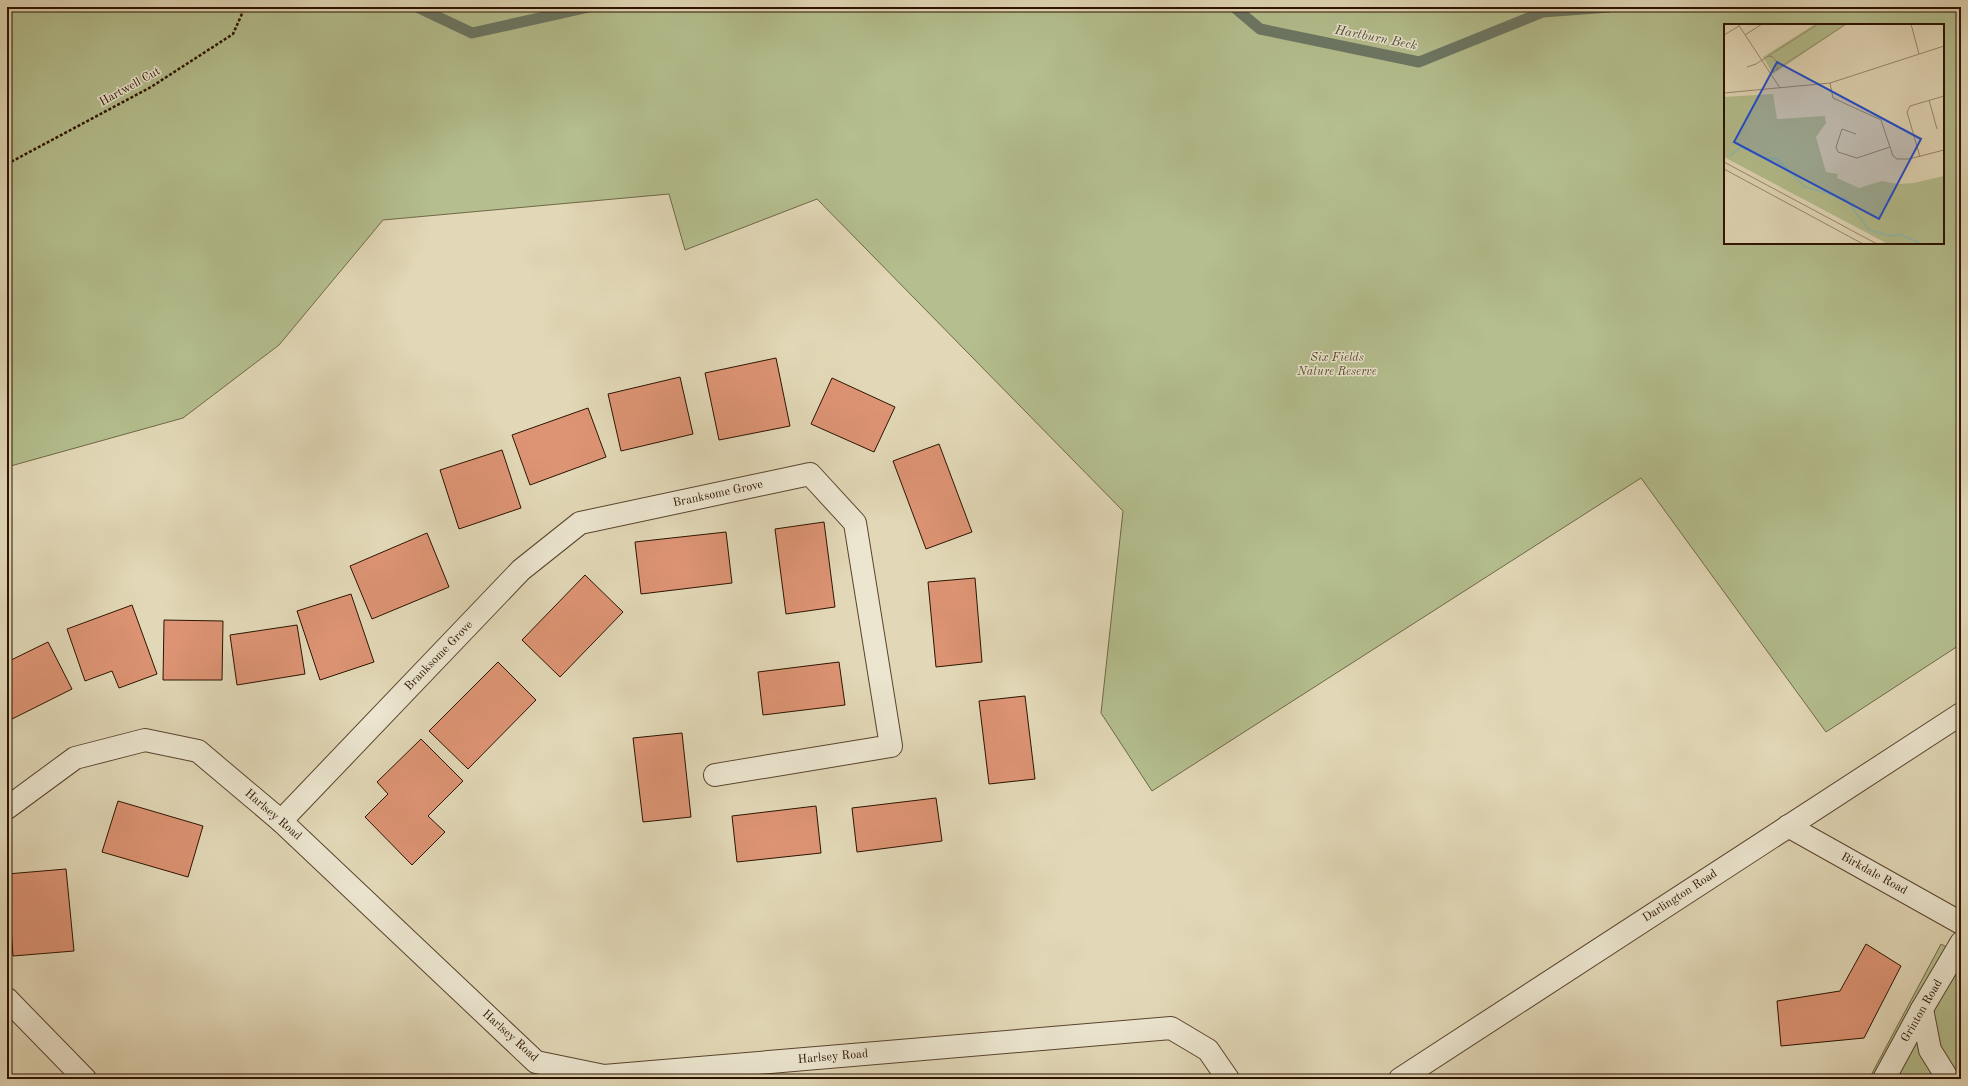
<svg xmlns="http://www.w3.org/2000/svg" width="1968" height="1086" viewBox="0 0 1968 1086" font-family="'Old Standard TT',serif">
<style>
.green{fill:#b4be8e;stroke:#706847;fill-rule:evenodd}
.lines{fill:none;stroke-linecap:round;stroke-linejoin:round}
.stream{stroke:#6c7865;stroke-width:11}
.building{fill:#dd9474;stroke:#2c1300}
.minor-casing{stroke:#5a442e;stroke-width:24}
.path{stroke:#2c1300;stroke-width:2.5;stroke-dasharray:3 2;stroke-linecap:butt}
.minor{stroke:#ece6d0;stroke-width:22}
.labels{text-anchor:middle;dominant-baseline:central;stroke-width:3;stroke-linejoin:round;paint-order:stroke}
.street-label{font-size:12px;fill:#2c1300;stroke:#ece6d0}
.park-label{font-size:12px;font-style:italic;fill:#55462b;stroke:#ece6d0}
.water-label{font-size:13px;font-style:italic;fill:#514e3b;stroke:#ece6d0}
.inset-river{fill:none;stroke:#96bba8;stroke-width:2}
.inset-road{fill:none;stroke:#99896e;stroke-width:1}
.view{fill:#1d4ed8;fill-opacity:0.15;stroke:#1d4ed8;stroke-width:2}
.inset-edge{fill:none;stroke:#2c1300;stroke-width:2}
</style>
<rect width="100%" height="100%" fill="#e2d8b7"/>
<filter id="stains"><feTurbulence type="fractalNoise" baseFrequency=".005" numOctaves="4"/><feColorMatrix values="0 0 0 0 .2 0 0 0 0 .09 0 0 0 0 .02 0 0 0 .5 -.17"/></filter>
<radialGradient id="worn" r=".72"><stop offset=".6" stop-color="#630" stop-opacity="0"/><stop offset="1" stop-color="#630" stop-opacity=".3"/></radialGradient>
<g class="green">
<path d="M7 7H1961V644L1826 732 1641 478 1152 791 1101 713 1123 511 817 199 685 250 669 194 383 220 279 345 183 418 7 467ZM1725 25H1943V243H1725Z"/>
<path d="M1941 944 1961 955V1079H1869Z"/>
</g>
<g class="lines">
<g class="stream">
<path d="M417 7 472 33 589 7"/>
<path d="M1234 7 1260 29 1419 62 1543 12 1609 7"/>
</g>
</g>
<g class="building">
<path d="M776 358 790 426 719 440 705 373Z"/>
<path d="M680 377 693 434 621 451 608 394Z"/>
<path d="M832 378 895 407 874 452 811 424Z"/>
<path d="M588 408 606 457 530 485 512 435Z"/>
<path d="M939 444 972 532 926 549 893 461Z"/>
<path d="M502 450 521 508 459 529 440 470Z"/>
<path d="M824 522 835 607 786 614 775 529Z"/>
<path d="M726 532 732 583 641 594 635 542Z"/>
<path d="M427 533 449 587 372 619 350 566Z"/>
<path d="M585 575 623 612 560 677 522 640Z"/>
<path d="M975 578 982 662 936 667 928 582Z"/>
<path d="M351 594 374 662 320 680 297 611Z"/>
<path d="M132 605 157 674 119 688 112 671 85 681 67 629Z"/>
<path d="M164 620 223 621 222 680H163Z"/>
<path d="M297 625 305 674 237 685 230 635Z"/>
<path d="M48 642 72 689 8 721 7 662Z"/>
<path d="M498 662 536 700 468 769 429 731Z"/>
<path d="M839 662 845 705 763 715 758 672Z"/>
<path d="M1025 696 1035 779 989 784 979 701Z"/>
<path d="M682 733 691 817 643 822 633 738Z"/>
<path d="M421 739 463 781 428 816 445 832 412 865 365 817 388 794 377 782Z"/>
<path d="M936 798 942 841 857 852 852 808Z"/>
<path d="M118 801 203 826 188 877 102 852Z"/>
<path d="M816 806 821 853 737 862 732 816Z"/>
<path d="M66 869 74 951 13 956 7 874Z"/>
<path d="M1866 944 1901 966 1864 1038 1781 1046 1777 1001 1840 991Z"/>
</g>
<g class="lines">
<defs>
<g id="minor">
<path d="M7 808 75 758 145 740 198 751 281 821 536 1062 604 1076 1171 1028 1208 1050 1228 1079"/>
<path d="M281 821 521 570 580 523 810 474 855 523 891 746 715 775"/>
<path d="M1788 826 1961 923"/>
<path d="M7 999 85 1079"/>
<path d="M1922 1009 1930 1050 1948 1079"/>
<path d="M1400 1079 1961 714"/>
<path d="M1884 1079 1922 1009 1961 943"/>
</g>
</defs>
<use href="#minor" class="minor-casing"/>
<path class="path" d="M7 164 151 87 233 34 245 7"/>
<use href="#minor" class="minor"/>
</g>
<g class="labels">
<g class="street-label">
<text transform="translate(130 87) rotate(-29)">Hartwell Cut</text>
<text transform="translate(718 494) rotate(-12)">Branksome Grove</text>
<text transform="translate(439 656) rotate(-46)">Branksome Grove</text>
<text transform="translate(273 815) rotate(41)">Harlsey Road</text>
<text transform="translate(1874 874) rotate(29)">Birkdale Road</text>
<text transform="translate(1680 896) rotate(-33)">Darlington Road</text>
<text transform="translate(1922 1011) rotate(-60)">Grinton Road</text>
<text transform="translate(510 1036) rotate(42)">Harlsey Road</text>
<text transform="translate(833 1057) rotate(-5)">Harlsey Road</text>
</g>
<g class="park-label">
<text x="1337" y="358">Six Fields<tspan x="1337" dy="14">Nature Reserve</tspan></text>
</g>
<g class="water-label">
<text transform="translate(1376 38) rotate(11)">Hartburn Beck</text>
</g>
</g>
<g transform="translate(1724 24)">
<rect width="220" height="220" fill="#e2d8b7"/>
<path d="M91 0H123L49 50 39 33ZM49 70 53 95 101 92 102 99 92 113 102 148 114 150 113 154 135 164 158 157 174 160 190 159 220 152V220H164L0 133V73Z" fill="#b4be8e"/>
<path class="inset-river" d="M6 132 17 123 42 134 53 135 81 163 121 174 145 206 166 212 176 210 197 220"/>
<path class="inset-road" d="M14 0 56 64M187 0 195 30M0 11 15 2M21 11 38 0M44 32 49 33 54 40 53 46M23 43 32 40 94 0M46 50 122 0M106 59 109 74 157 96 169 132 173 135H185L220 126M0 69 106 59 220 22M205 76 213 105M132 110 118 105 112 123 114 128 133 134 166 123M196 133 183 88 186 82 220 72M0 138 153 220M0 145 139 220"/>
<path class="view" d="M53 38 197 115 155 195 10 118Z"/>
<rect width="220" height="220" class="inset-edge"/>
</g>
<rect width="1968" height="1086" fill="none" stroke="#e2d8b7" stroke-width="24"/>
<rect x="8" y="8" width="1952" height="1070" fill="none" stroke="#2c1300" stroke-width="2"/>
<rect x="12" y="12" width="1944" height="1062" fill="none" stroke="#2c1300"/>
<rect width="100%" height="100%" filter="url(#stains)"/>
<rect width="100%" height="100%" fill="url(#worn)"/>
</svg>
